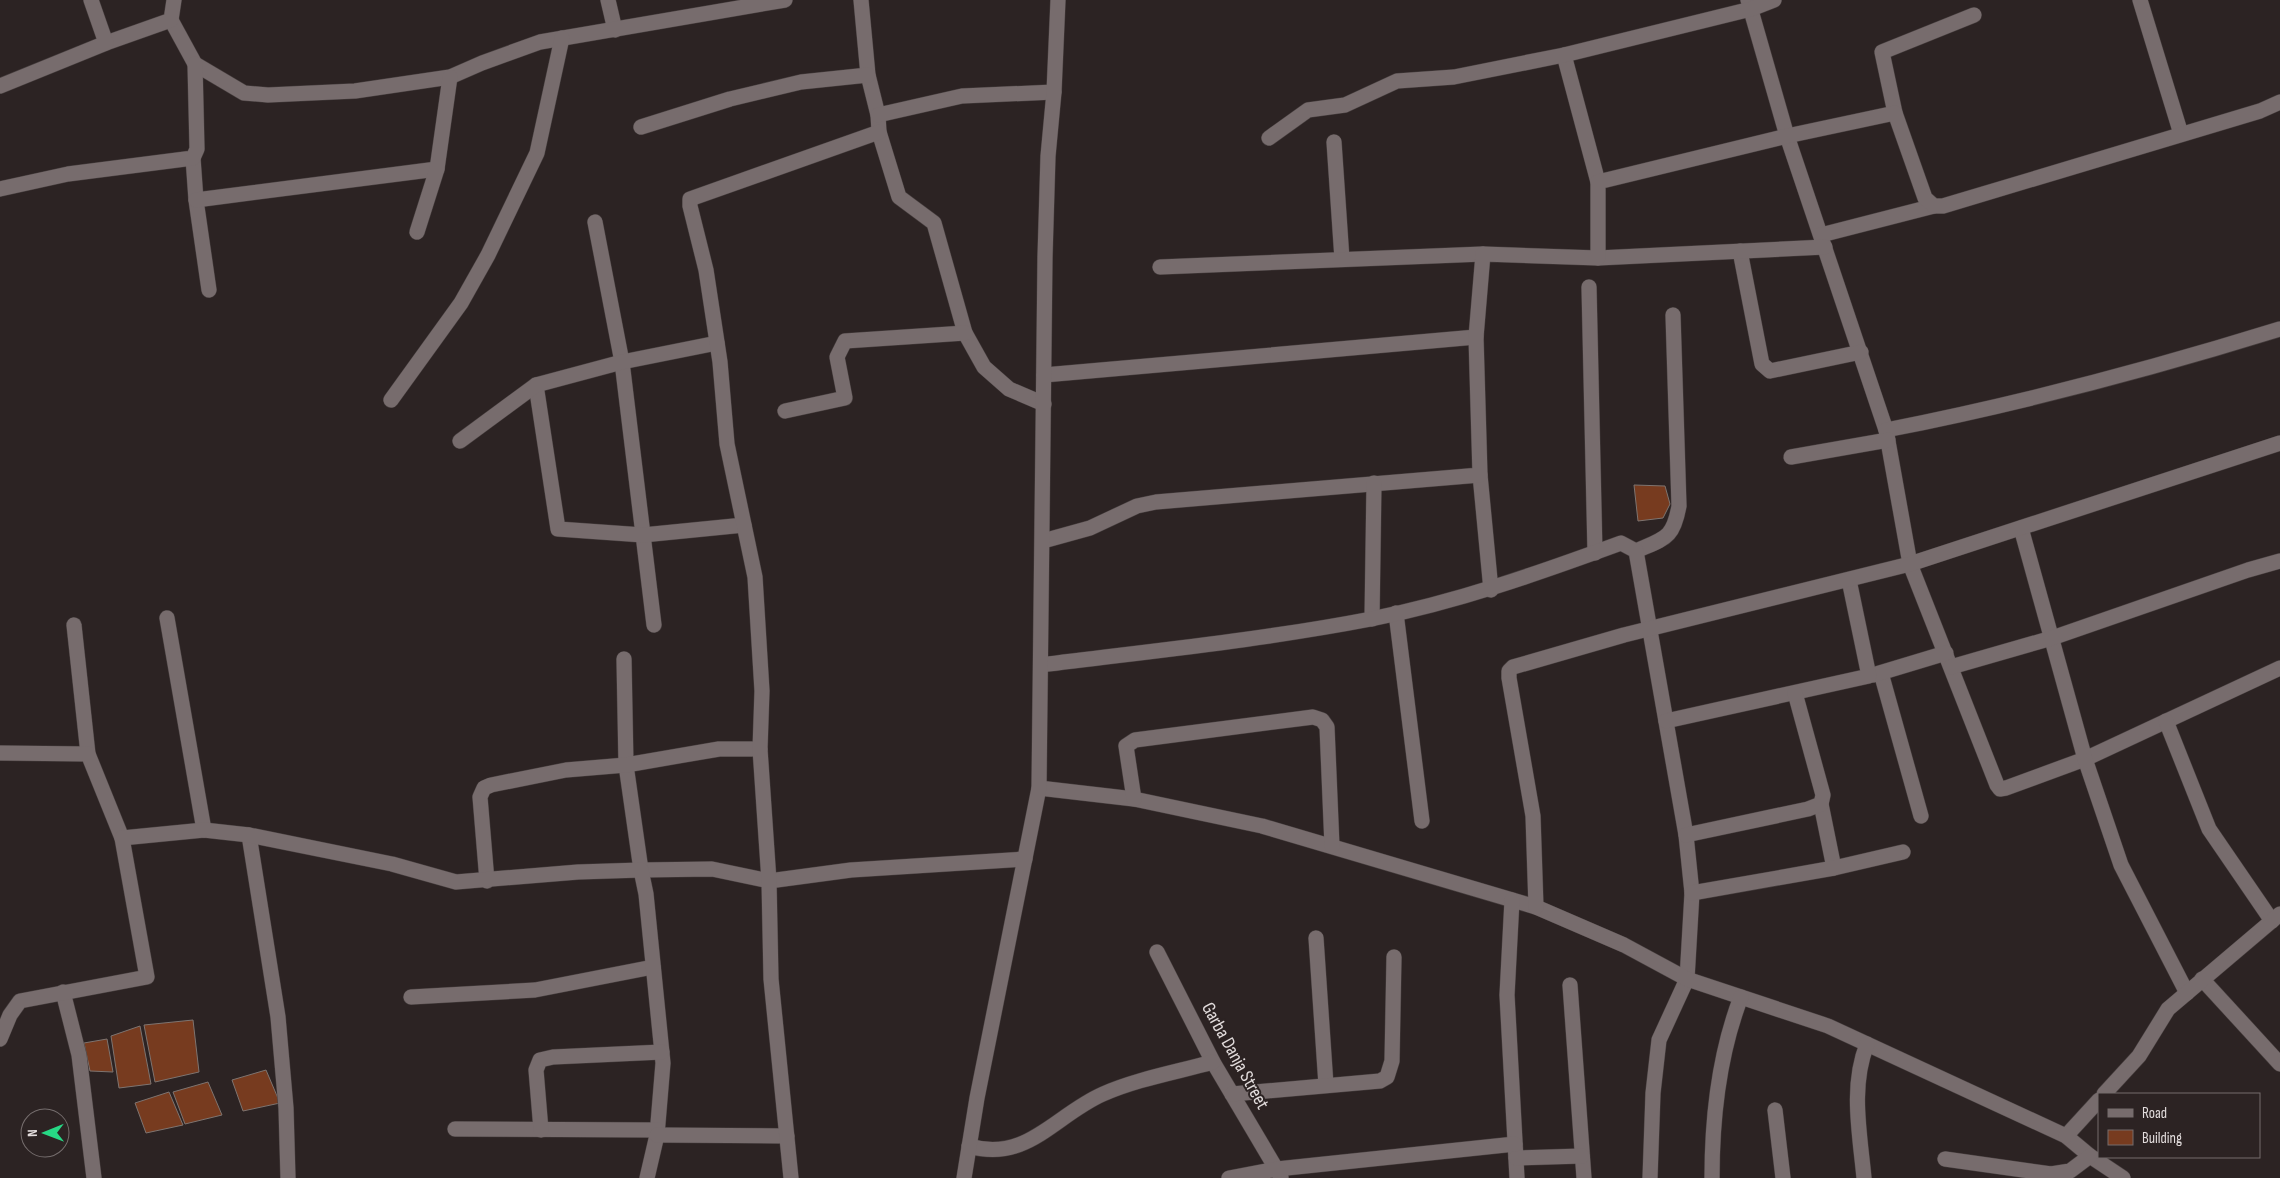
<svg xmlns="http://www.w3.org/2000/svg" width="2280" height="1178" viewBox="0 0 2280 1178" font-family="'Sofia Sans Condensed',sans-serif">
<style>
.building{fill:#773b1f;stroke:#7e7470}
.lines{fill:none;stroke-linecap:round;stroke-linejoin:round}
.street-casing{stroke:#463e3e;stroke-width:16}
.street{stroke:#776c6d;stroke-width:15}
.labels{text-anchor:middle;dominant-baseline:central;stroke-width:4;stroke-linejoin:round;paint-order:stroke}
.street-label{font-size:19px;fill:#e3dddd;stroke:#2c2323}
</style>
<rect width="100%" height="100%" fill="#2c2323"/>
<g class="building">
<path d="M1634 485 1665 486 1670 504 1663 518 1638 521Z"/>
<path d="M193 1020 199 1072 155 1082 144 1025Z"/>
<path d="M140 1026 151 1084 119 1088 111 1036Z"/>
<path d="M107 1039 113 1072 90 1071 84 1043Z"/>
<path d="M266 1070 280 1103 243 1111 232 1080Z"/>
<path d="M208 1082 222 1115 185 1124 173 1092Z"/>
<path d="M169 1092 183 1125 146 1133 135 1103Z"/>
</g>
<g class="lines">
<defs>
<g id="street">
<path d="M608 0 615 30"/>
<path d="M861 0 868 75 878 115 879 132 899 197 934 223 965 333 984 367 1009 389 1044 404"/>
<path d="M1748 0 1787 136 1886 430 1910 564 1997 785 2000 789 2006 788 2085 759 2280 668"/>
<path d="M2140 0 2181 134"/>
<path d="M171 20 195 64 244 93 268 95 355 91 450 77 482 63 540 42 785 0"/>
<path d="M106 43 171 20 174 0"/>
<path d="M1564 55 1598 182"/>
<path d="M0 86 106 43 91 0"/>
<path d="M1895 113 1882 52 1974 15"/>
<path d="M878 115 962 96 1054 92"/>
<path d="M641 127 730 99 801 82 868 75"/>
<path d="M1269 138 1308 110 1345 105 1397 81 1454 77 1564 55 1751 9 1774 0"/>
<path d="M1334 142 1342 259"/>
<path d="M193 158 196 200 209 290"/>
<path d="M0 189 68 174 193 158 197 149 195 64"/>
<path d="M196 200 437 169"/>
<path d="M595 222 622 362 654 625"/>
<path d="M417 232 437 169 450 77"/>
<path d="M1821 235 1934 206"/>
<path d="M1740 251 1762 364 1770 371 1861 352"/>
<path d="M1598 258 1825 247"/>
<path d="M1160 267 1483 254"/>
<path d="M1589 287 1595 553"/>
<path d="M1044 375 1476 337"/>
<path d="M536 385 558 529 643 535 744 525"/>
<path d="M391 400 461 303 488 255 537 153 562 38"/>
<path d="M785 411 845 398 837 357 845 341 965 333"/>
<path d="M1886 430C2019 404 2151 369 2280 329"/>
<path d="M460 441 536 385 622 362 717 343"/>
<path d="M1791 457 1888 440"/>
<path d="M1480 475 1491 590"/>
<path d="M2021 528 2085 759 2121 865 2187 993"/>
<path d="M1043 541 1090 528 1137 506 1156 502 1480 475 1476 337 1483 254 1598 258V182L1787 136 1895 113 1925 198 1934 206H1943L2260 111 2280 102"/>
<path d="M1636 551C1665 538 1673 539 1679 506L1673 315"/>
<path d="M1396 613 1422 821"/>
<path d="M167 618 204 830"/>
<path d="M1372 619 1374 483"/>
<path d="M74 625 88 754"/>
<path d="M624 659 626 765 641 870 712 869 769 881 851 870 1025 859"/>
<path d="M1041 665C1151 651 1262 640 1371 619 1457 602 1539 573 1621 543L1636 551 1686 835 1692 893 1687 979 1659 1040 1653 1093 1650 1178"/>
<path d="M1951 667 2052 638 2248 570 2280 561"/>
<path d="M1881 673 1921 816"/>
<path d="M1873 675 1946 653"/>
<path d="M1666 721 1869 676 1849 580"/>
<path d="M2166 721 2209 829 2272 921"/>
<path d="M0 753 88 754 122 838"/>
<path d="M1039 788 1134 799 1262 826 1536 907 1624 945 1687 979 1828 1026 2066 1136 2090 1156 2123 1178"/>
<path d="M1134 799 1126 746 1135 740 1313 717 1322 720 1327 727 1332 846"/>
<path d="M1821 804 1834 868"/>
<path d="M249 835 278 1017 286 1108 288 1178"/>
<path d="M1686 835 1808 809 1821 804 1823 795 1795 693"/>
<path d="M487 881 480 797 484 788 491 785 566 770 626 765 719 749H760"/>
<path d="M1692 893 1834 868 1903 852"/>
<path d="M1512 900 1507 995 1517 1178"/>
<path d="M1536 907 1533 816 1509 678V671L1513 667 1624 635 1910 564 2280 443"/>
<path d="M1316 938 1326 1085"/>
<path d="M1157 952 1213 1062 1281 1177"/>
<path d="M2202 979 2280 1064"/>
<path d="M1570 985 1584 1178"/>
<path d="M63 992 79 1055 94 1178"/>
<path d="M411 997 535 990 653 967"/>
<path d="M0 1039 10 1015 20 1001 147 977 122 838 204 830 249 835 392 864 456 882 578 872 641 870 646 894 663 1063 657 1135 647 1178"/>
<path d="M1232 1094 1380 1081 1387 1077 1392 1061 1394 957"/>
<path d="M2104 1094 2139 1056 2168 1009 2280 914"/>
<path d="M1775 1110 1783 1178"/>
<path d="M455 1129 657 1130"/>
<path d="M541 1130 536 1070 540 1060 553 1057 662 1052"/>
<path d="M657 1135 787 1136"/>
<path d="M2066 1136 2099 1100"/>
<path d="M969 1146C1027 1163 1055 1115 1103 1094 1137 1079 1177 1072 1213 1062"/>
<path d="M1516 1158 1582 1156"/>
<path d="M1945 1159 2051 1174 2070 1171 2090 1156"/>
<path d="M791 1178 771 979 769 881 760 749 762 691 755 577 727 444 720 362 706 270 690 206V199L879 132"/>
<path d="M964 1178 977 1098 1039 788 1045 257 1048 156 1054 92 1058 0"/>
<path d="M1229 1178 1277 1169 1515 1144"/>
<path d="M1712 1178C1712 1117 1719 1054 1741 997"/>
<path d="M1864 1178C1860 1134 1850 1087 1867 1044"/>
</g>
</defs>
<use href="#street" class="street-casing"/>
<use href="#street" class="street"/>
</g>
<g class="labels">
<g class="street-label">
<text transform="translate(1235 1056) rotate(61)">Garba Danja Street</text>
</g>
</g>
<rect x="2098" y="1093" width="162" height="65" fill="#2c2323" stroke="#756d6d"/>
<rect x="2108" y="1109" width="25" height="8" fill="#776c6d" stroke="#756d6d"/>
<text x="2142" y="1118" font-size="15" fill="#e3dddd">Road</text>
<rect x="2108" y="1130" width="25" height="15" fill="#773b1f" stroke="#756d6d"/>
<text x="2142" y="1143" font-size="15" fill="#e3dddd">Building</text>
<g transform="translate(45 1133) rotate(269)"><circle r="24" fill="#2c2323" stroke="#756d6d"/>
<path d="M0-4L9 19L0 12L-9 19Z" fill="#27d885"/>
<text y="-8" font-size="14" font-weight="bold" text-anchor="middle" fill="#e3dddd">N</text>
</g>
</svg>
